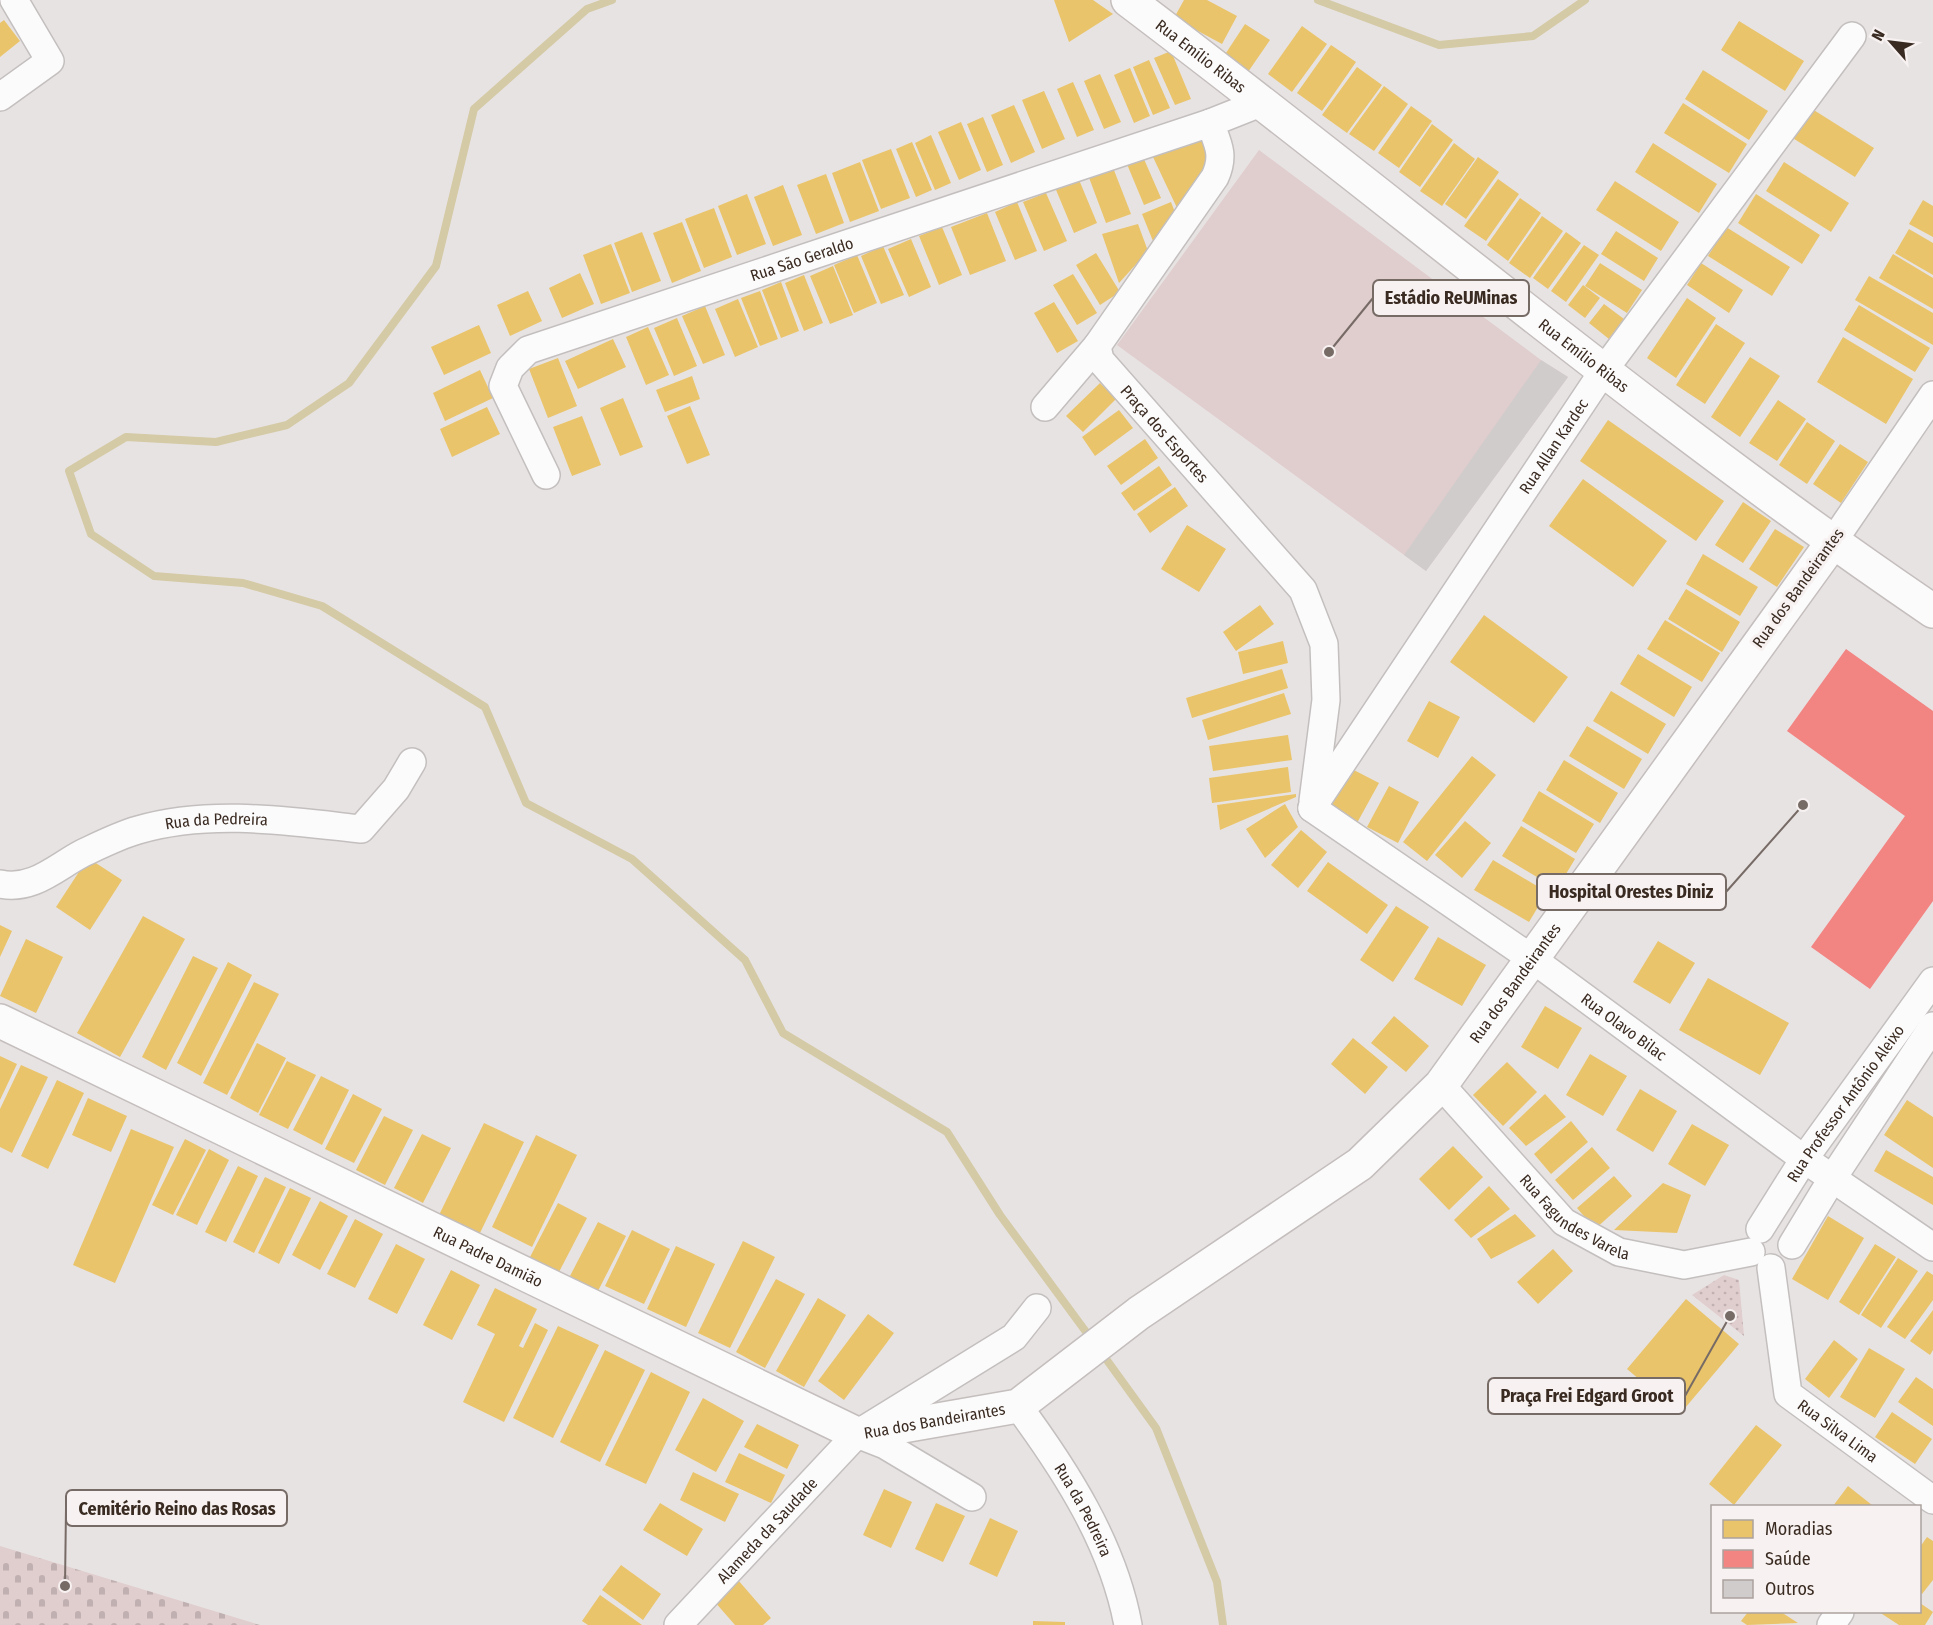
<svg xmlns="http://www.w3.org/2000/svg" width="1933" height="1625" viewBox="0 0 1933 1625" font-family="'Fira Sans Condensed',sans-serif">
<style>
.grass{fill:url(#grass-dots)}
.cemetery{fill:url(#cemetery-stones)}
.garden{fill:#e0cdce}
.homes{fill:#e9c46a}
.health{fill:#f28482}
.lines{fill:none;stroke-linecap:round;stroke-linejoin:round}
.stream{stroke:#d4caa5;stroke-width:8}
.building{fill:#d1cccc}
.street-casing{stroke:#c4bfbf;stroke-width:30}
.secondary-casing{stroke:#c4bebd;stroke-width:36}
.street{stroke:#fcfbfb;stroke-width:27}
.secondary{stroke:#fcfbfb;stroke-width:33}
.labels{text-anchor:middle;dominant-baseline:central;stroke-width:6;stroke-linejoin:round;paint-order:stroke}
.street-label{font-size:16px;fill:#3a2b22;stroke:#f7f2f1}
.leader{fill:none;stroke:#776b66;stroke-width:2}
.callout-dot{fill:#776b66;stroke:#f7f2f1;stroke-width:2}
.callout{fill:#f7f2f1;stroke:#776b66;stroke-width:2}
.callout-label{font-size:18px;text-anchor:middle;font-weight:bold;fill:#3a2b22}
</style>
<defs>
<pattern id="grass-dots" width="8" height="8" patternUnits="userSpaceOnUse" patternTransform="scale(1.5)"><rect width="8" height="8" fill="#e0cdce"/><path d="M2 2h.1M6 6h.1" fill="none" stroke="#c1b0b1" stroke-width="1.8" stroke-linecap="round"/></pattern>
<pattern id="cemetery-stones" width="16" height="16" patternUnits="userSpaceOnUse" patternTransform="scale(1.5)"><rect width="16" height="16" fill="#e0cdce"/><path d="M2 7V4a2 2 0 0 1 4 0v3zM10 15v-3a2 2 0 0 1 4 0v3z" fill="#c1b0b1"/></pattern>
</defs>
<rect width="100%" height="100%" fill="#e8e3e3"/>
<path class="grass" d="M1724 1275 1739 1280 1744 1336 1692 1295Z"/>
<path class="cemetery" d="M0 1546 260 1625H0Z"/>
<path class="garden" d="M1259 150 1541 360 1568 377 1426 571 1117 345Z"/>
<g class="homes">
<path d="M1054 0H1093L1113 14 1069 42Z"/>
<path d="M1184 0H1207L1237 16 1222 44 1174 18Z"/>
<path d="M4 20 20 41 0 57V23Z"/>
<path d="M1739 21 1804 61 1785 91 1721 50Z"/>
<path d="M1245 24 1270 40 1248 72 1224 56Z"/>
<path d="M1302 26 1327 44 1292 92 1268 74Z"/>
<path d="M1331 45 1356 62 1322 111 1297 93Z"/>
<path d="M1171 51 1191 99 1175 105 1154 58Z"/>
<path d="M1149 60 1170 108 1153 115 1133 67Z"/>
<path d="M1357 67 1382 85 1347 133 1322 115Z"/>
<path d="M1130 68 1150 116 1134 123 1114 75Z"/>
<path d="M1703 70 1768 111 1749 140 1685 99Z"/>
<path d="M1100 74 1121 122 1104 129 1084 81Z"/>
<path d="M1073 82 1094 130 1077 137 1057 89Z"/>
<path d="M1384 86 1408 104 1374 151 1349 134Z"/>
<path d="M1044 91 1065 139 1042 149 1022 100Z"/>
<path d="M1683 103 1747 144 1729 173 1664 133Z"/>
<path d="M1014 105 1035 152 1011 163 991 115Z"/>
<path d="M1411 106 1432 121 1399 168 1378 153Z"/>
<path d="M1809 107 1874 148 1855 177 1791 137Z"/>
<path d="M983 117 1003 165 987 172 967 124Z"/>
<path d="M961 122 981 170 959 180 938 132Z"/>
<path d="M1432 124 1453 140 1420 187 1399 172Z"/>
<path d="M1206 133 1214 166 1178 210 1153 157Z"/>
<path d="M931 135 951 183 935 190 915 143Z"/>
<path d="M912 142 932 190 916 197 896 149Z"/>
<path d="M1454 143 1475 159 1442 206 1420 191Z"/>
<path d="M1653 143 1717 184 1699 213 1635 172Z"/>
<path d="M891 149 910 198 881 209 862 160Z"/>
<path d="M1140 150 1161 198 1144 205 1124 157Z"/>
<path d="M1478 157 1499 172 1466 219 1445 204Z"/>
<path d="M860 162 879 211 850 222 832 173Z"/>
<path d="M1784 162 1849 203 1831 232 1766 191Z"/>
<path d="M1112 165 1131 214 1106 223 1088 175Z"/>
<path d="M826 174 844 223 816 234 797 185Z"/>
<path d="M1077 175 1097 223 1074 233 1054 185Z"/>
<path d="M1498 179 1519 194 1486 241 1464 226Z"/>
<path d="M1615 181 1679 222 1661 251 1596 210Z"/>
<path d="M783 185 802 235 773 246 754 197Z"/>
<path d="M1046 193 1067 241 1044 251 1023 202Z"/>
<path d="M747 194 766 244 737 255 718 206Z"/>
<path d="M1756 194 1820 235 1802 264 1738 223Z"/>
<path d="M1520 198 1541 213 1508 261 1487 245Z"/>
<path d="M1923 200 1933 206V237L1909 224Z"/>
<path d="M1017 202 1037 251 1015 260 995 212Z"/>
<path d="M1171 202 1178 220 1155 246 1142 214Z"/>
<path d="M714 208 732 257 704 268 685 219Z"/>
<path d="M987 213 1006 261 970 275 951 227Z"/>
<path d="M1542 216 1563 231 1530 278 1509 263Z"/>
<path d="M682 222 701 271 672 283 653 233Z"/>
<path d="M1138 224 1148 251 1119 283 1102 234Z"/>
<path d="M942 227 962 275 939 285 919 236Z"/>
<path d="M1726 227 1790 267 1772 296 1708 256Z"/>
<path d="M1909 229 1933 243V275L1895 253Z"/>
<path d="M1616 231 1658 258 1644 281 1601 254Z"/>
<path d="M642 232 661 281 632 292 614 243Z"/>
<path d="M1566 232 1581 243 1548 289 1533 278Z"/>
<path d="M911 239 931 287 909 297 888 249Z"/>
<path d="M611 244 630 293 601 304 583 255Z"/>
<path d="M1584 245 1599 255 1566 302 1551 291Z"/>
<path d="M883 246 904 295 881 304 861 256Z"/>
<path d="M1096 253 1120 292 1100 305 1076 265Z"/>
<path d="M1893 254 1933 278V309L1879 278Z"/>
<path d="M857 255 877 303 854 313 834 265Z"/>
<path d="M1600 263 1642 290 1627 313 1585 286Z"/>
<path d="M1701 263 1743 290 1729 313 1687 285Z"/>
<path d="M833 266 853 315 830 324 810 276Z"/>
<path d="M580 273 594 304 562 318 549 288Z"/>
<path d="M1073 274 1097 313 1077 325 1053 285Z"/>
<path d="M804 275 823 323 804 331 785 283Z"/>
<path d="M1869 276 1933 313V345L1855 300Z"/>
<path d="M781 282 799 331 781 338 762 290Z"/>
<path d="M1583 285 1600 298 1585 318 1568 305Z"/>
<path d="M528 291 542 321 510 336 497 305Z"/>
<path d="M760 291 778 339 760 346 741 298Z"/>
<path d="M1687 298 1716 318 1676 378 1647 358Z"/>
<path d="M738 299 758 347 735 357 715 309Z"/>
<path d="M1054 302 1078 341 1057 353 1034 313Z"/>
<path d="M1604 304 1624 319 1609 339 1589 323Z"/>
<path d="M1859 305 1930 348 1915 372 1844 330Z"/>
<path d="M705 306 725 355 703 364 682 316Z"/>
<path d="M677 318 697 366 674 376 654 328Z"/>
<path d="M1716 324 1745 343 1705 404 1676 385Z"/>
<path d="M479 325 491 353 444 375 431 347Z"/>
<path d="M648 327 669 375 646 385 626 337Z"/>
<path d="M1843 337 1913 379 1886 424 1817 382Z"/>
<path d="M613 339 626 367 578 389 565 361Z"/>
<path d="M1750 357 1780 376 1740 437 1711 417Z"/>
<path d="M558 358 577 406 548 418 529 369Z"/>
<path d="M480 370 493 398 445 421 433 393Z"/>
<path d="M692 376 700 399 665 412 656 390Z"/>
<path d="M1100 383 1116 399 1083 432 1066 416Z"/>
<path d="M623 398 643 447 620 456 600 408Z"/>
<path d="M1778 400 1806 419 1777 461 1749 443Z"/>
<path d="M690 406 710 455 687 464 667 416Z"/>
<path d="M487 407 500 434 452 457 440 429Z"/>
<path d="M1119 410 1133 428 1095 456 1082 437Z"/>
<path d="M582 416 601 465 572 476 553 427Z"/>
<path d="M1608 420 1724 501 1696 541 1580 461Z"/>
<path d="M1807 422 1835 441 1807 484 1779 465Z"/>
<path d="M1145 439 1158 458 1121 485 1107 466Z"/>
<path d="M1840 444 1868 462 1841 503 1813 484Z"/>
<path d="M1159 466 1172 485 1134 511 1121 493Z"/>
<path d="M1583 479 1667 541 1633 587 1549 526Z"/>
<path d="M1175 487 1188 506 1150 533 1137 514Z"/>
<path d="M1743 502 1771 521 1743 563 1715 545Z"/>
<path d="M1187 525 1226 549 1199 592 1161 569Z"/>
<path d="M1775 529 1804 547 1777 587 1749 569Z"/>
<path d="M1703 554 1758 587 1740 616 1686 584Z"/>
<path d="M1686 589 1740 622 1722 652 1668 619Z"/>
<path d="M1260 605 1274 624 1236 651 1223 632Z"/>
<path d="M1484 615 1568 677 1534 723 1450 662Z"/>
<path d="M1665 620 1720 653 1702 682 1647 649Z"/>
<path d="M1283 641 1288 663 1243 674 1238 652Z"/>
<path d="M1638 654 1692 687 1674 717 1620 684Z"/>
<path d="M1282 669 1288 688 1192 718 1186 698Z"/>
<path d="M1611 691 1666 724 1648 754 1593 721Z"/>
<path d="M1284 693 1291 714 1208 740 1202 720Z"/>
<path d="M1429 701 1460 717 1438 758 1407 741Z"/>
<path d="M1587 726 1642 759 1624 789 1569 756Z"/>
<path d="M1288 735 1292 760 1213 771 1209 746Z"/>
<path d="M1472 756 1496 775 1427 861 1403 842Z"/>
<path d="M1564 760 1618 793 1600 823 1546 790Z"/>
<path d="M1288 767 1291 792 1212 803 1209 778Z"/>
<path d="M1348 767 1379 783 1357 823 1326 807Z"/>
<path d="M1389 786 1419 802 1398 843 1367 827Z"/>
<path d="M1539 791 1594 824 1576 853 1522 821Z"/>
<path d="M1296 794V797L1220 830 1217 805Z"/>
<path d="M1285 804 1298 827 1265 858 1246 829Z"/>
<path d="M1465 821 1491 843 1462 878 1435 855Z"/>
<path d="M1521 826 1575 859 1557 889 1502 856Z"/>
<path d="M1301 830 1327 852 1298 888 1271 865Z"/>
<path d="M88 858 122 880 90 930 56 907Z"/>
<path d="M1493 860 1547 892 1529 922 1474 890Z"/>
<path d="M1328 862 1388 905 1367 934 1307 891Z"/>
<path d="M1396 906 1429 927 1393 982 1360 960Z"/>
<path d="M143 916 185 939 120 1057 77 1033Z"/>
<path d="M0 925 12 931 0 957Z"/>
<path d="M1438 937 1486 965 1462 1006 1414 979Z"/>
<path d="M26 939 63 957 36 1013 0 996Z"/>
<path d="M1658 941 1695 963 1670 1004 1633 982Z"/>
<path d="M193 956 218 968 166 1070 142 1057Z"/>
<path d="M228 962 252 975 201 1076 177 1063Z"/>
<path d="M1708 978 1789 1023 1760 1075 1679 1030Z"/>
<path d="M254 982 279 994 227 1095 203 1083Z"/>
<path d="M1545 1006 1582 1028 1558 1069 1521 1047Z"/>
<path d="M1394 1016 1429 1046 1406 1072 1371 1043Z"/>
<path d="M1353 1038 1388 1067 1365 1094 1331 1064Z"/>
<path d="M257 1043 286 1058 258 1113 230 1098Z"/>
<path d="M1590 1054 1627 1076 1603 1116 1566 1095Z"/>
<path d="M0 1056 17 1064 0 1100Z"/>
<path d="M287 1061 316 1075 288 1129 259 1115Z"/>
<path d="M1507 1062 1537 1092 1503 1126 1473 1095Z"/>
<path d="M21 1065 48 1077 12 1153 0 1147V1109Z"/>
<path d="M321 1076 349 1090 322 1145 293 1130Z"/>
<path d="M57 1080 84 1093 48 1169 21 1156Z"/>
<path d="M1640 1089 1677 1111 1653 1152 1616 1130Z"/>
<path d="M353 1094 382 1109 354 1163 325 1149Z"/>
<path d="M1545 1094 1566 1117 1526 1146 1509 1128Z"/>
<path d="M88 1098 127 1116 111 1152 72 1135Z"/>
<path d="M1907 1100 1933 1117V1168L1884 1135Z"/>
<path d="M384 1116 413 1130 385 1185 356 1170Z"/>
<path d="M1571 1121 1588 1142 1551 1174 1534 1154Z"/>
<path d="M484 1123 524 1142 479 1235 439 1215Z"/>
<path d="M1692 1124 1729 1145 1705 1186 1668 1164Z"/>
<path d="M131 1129 174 1147 115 1283 73 1265Z"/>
<path d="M422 1134 451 1148 423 1203 394 1188Z"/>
<path d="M536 1135 577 1155 532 1247 492 1227Z"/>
<path d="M185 1139 206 1150 173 1215 152 1205Z"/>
<path d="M1453 1146 1483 1177 1449 1210 1419 1179Z"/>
<path d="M1592 1147 1610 1168 1573 1200 1555 1180Z"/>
<path d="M209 1149 229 1160 197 1225 176 1215Z"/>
<path d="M1886 1150 1933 1177V1205L1874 1171Z"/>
<path d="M238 1166 258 1176 226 1242 205 1232Z"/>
<path d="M1614 1176 1632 1196 1595 1229 1577 1208Z"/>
<path d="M265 1177 286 1187 254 1253 233 1242Z"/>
<path d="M1663 1183 1691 1195 1677 1233 1614 1230Z"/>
<path d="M1489 1186 1510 1209 1471 1238 1454 1220Z"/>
<path d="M290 1188 311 1198 279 1264 258 1253Z"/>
<path d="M320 1201 348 1216 320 1270 292 1255Z"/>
<path d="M558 1203 587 1218 559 1272 530 1257Z"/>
<path d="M1515 1214 1536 1236 1491 1259 1477 1239Z"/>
<path d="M1828 1216 1864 1238 1828 1300 1792 1279Z"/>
<path d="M355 1219 383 1234 355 1288 327 1274Z"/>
<path d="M598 1222 626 1236 598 1291 570 1276Z"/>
<path d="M632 1230 670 1249 644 1304 605 1286Z"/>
<path d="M743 1241 775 1257 730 1348 698 1333Z"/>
<path d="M396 1244 425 1259 397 1314 368 1299Z"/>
<path d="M1875 1244 1896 1257 1859 1315 1839 1302Z"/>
<path d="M676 1246 715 1264 686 1327 647 1309Z"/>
<path d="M1553 1249 1573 1271 1538 1304 1517 1282Z"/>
<path d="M1898 1258 1918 1271 1881 1328 1861 1315Z"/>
<path d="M451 1270 480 1285 452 1340 423 1325Z"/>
<path d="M1927 1271 1933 1275V1300L1905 1339 1887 1327Z"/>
<path d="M776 1279 805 1294 765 1368 736 1352Z"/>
<path d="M495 1288 537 1309 519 1346 523 1348 535 1323 548 1330 504 1422 463 1402 495 1334 477 1325Z"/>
<path d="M818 1298 846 1315 804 1387 776 1371Z"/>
<path d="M1686 1299 1739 1344 1680 1414 1627 1369Z"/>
<path d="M1933 1310V1350L1930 1355 1910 1341Z"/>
<path d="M868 1314 894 1333 844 1400 818 1381Z"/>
<path d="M558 1326 599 1345 553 1438 513 1418Z"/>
<path d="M1834 1340 1858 1359 1829 1398 1805 1379Z"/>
<path d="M1869 1348 1905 1369 1875 1418 1840 1397Z"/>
<path d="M605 1350 645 1370 600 1462 560 1442Z"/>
<path d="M651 1372 690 1392 646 1484 605 1465Z"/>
<path d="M1916 1377 1933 1389V1426L1898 1402Z"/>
<path d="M703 1398 744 1421 716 1472 675 1450Z"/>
<path d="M1892 1412 1932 1439 1915 1464 1875 1437Z"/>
<path d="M757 1424 799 1445 787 1469 744 1447Z"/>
<path d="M1756 1425 1782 1445 1734 1505 1709 1484Z"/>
<path d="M739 1453 785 1475 771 1503 725 1482Z"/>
<path d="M693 1472 739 1494 725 1522 680 1500Z"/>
<path d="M1848 1486 1872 1505 1871 1506H1833Z"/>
<path d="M884 1489 912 1502 891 1548 863 1535Z"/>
<path d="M660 1503 703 1529 687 1556 643 1530Z"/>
<path d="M936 1503 965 1516 943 1562 915 1549Z"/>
<path d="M990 1518 1018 1531 997 1577 969 1564Z"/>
<path d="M1927 1537 1933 1541V1580L1922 1594 1920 1592V1547Z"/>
<path d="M621 1565 661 1594 643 1620 602 1590Z"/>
<path d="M738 1580 771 1618 763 1625H735L714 1601Z"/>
<path d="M600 1595 642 1625H588L582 1621Z"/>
<path d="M1920 1603 1933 1612 1925 1625H1899L1879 1612H1920Z"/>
<path d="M1748 1612H1781L1798 1623 1747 1625 1741 1621Z"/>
<path d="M1033 1621 1065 1622V1625H1033Z"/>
</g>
<path class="health" d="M1846 649 1933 711V901L1870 989 1811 947 1905 816 1787 731Z"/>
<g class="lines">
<g class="stream">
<path d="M612 0 587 9 474 109 436 266 349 383 287 425 216 442 126 437 69 471 91 534 154 576 243 583 322 606 485 707 526 803 632 859 745 960 783 1033 947 1132 1000 1215 1092 1340"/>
<path d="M1318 0 1439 45 1533 36 1585 0"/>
<path d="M1101 1352 1156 1428 1217 1582 1223 1625"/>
</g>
</g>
<path class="building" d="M1541 360 1568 377 1426 571 1404 555Z"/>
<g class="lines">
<defs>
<g id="street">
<path d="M0 97 50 61 14 0"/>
<path id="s1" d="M1263 102 1210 123C1218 144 1225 155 1215 177L1097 346 1100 360 1303 590 1324 644 1326 700 1313 801"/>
<path d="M1045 407 1097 346"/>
<path id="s2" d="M546 475 503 386 510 368 528 350 1210 123"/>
<path d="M1832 543 1933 395"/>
<path id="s3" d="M1312 808 1604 370 1852 36"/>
<path id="s4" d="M1312 808 1531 958 1804 1159 1933 1247"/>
<path id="s5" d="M0 884C33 891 56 867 83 853 100 845 120 835 138 830 210 809 288 821 361 829L396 789 412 762"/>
<path id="s6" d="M1441 1085 1564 1222 1619 1252 1684 1265 1751 1252"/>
<path id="s7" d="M1760 1229 1804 1159 1933 981"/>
<path d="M1792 1245 1832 1179 1933 1026"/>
<path id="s8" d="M1771 1268 1788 1394 1933 1500"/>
<path id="s9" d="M1018 1406C1066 1471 1113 1544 1128 1625"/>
<path d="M857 1434 885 1445 972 1497"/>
<path id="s10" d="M678 1625 857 1434 1014 1337 1037 1308"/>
<path d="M1831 1625 1840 1612"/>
</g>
<g id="secondary">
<path id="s11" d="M1128 0C1397 203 1654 422 1933 611"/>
<path id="s12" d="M0 1021 857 1434 1018 1406 1139 1313 1360 1164 1441 1085 1832 543"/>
</g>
</defs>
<use href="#street" class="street-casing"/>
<use href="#secondary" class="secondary-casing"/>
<use href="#street" class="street"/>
<use href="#secondary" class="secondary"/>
</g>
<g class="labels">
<g class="street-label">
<text stroke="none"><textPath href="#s11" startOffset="92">Rua Emílio Ribas</textPath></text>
<text stroke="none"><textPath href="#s2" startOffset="432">Rua São Geraldo</textPath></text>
<text stroke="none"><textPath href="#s11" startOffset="578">Rua Emílio Ribas</textPath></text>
<text stroke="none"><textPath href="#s1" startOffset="432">Praça dos Esportes</textPath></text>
<text stroke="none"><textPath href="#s3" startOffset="435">Rua Allan Kardec</textPath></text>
<text transform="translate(1798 588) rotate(-54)">Rua dos Bandeirantes</text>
<text stroke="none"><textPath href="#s5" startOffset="230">Rua da Pedreira</textPath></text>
<text stroke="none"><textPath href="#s12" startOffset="1773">Rua dos Bandeirantes</textPath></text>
<text stroke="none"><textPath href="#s4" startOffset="381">Rua Olavo Bilac</textPath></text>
<text stroke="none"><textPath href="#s7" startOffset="152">Rua Professor Antônio Aleixo</textPath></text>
<text stroke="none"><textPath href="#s6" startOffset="190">Rua Fagundes Varela</textPath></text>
<text stroke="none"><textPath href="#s12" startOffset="542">Rua Padre Damião</textPath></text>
<text stroke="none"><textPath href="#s12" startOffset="1030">Rua dos Bandeirantes</textPath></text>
<text stroke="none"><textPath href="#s8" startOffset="189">Rua Silva Lima</textPath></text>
<text stroke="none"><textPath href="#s9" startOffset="123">Rua da Pedreira</textPath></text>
<text stroke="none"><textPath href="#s10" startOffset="130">Alameda da Saudade</textPath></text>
</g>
</g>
<path class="leader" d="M1329 352L1373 298M1803 805L1726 892M1730 1316L1685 1396M65 1586L66 1508"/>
<g class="callout-dot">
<circle cx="1329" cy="352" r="6"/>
<circle cx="1803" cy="805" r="6"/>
<circle cx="1730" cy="1316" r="6"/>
<circle cx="65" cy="1586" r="6"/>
</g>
<g class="callout">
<rect x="1373" y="280" width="156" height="36" rx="6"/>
<rect x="1537" y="874" width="189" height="36" rx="6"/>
<rect x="1488" y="1378" width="197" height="36" rx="6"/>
<rect x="66" y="1490" width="221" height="36" rx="6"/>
</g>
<g class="callout-label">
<text x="1451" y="304">Estádio ReUMinas</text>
<text x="1631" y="898">Hospital Orestes Diniz</text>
<text x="1587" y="1402">Praça Frei Edgard Groot</text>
<text x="177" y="1515">Cemitério Reino das Rosas</text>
</g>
<rect x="1711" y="1505" width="210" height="108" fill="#f7f2f1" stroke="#aba29e" stroke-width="1.5"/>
<rect x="1723" y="1520" width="30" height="18" fill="#e9c46a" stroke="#aba29e" stroke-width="1.5"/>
<text x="1765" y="1535" font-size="18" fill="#3a2b22">Moradias</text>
<rect x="1723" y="1550" width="30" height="18" fill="#f28482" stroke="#aba29e" stroke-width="1.5"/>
<text x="1765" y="1565" font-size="18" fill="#3a2b22">Saúde</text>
<rect x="1723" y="1580" width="30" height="18" fill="#d1cccc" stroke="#aba29e" stroke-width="1.5"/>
<text x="1765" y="1595" font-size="18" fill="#3a2b22">Outros</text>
<g transform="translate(1891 42) rotate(298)" stroke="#f7f2f1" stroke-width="4.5" paint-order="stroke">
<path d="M0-4.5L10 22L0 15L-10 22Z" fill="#3a2b22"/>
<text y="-9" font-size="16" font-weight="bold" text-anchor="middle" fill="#3a2b22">N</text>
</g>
</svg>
